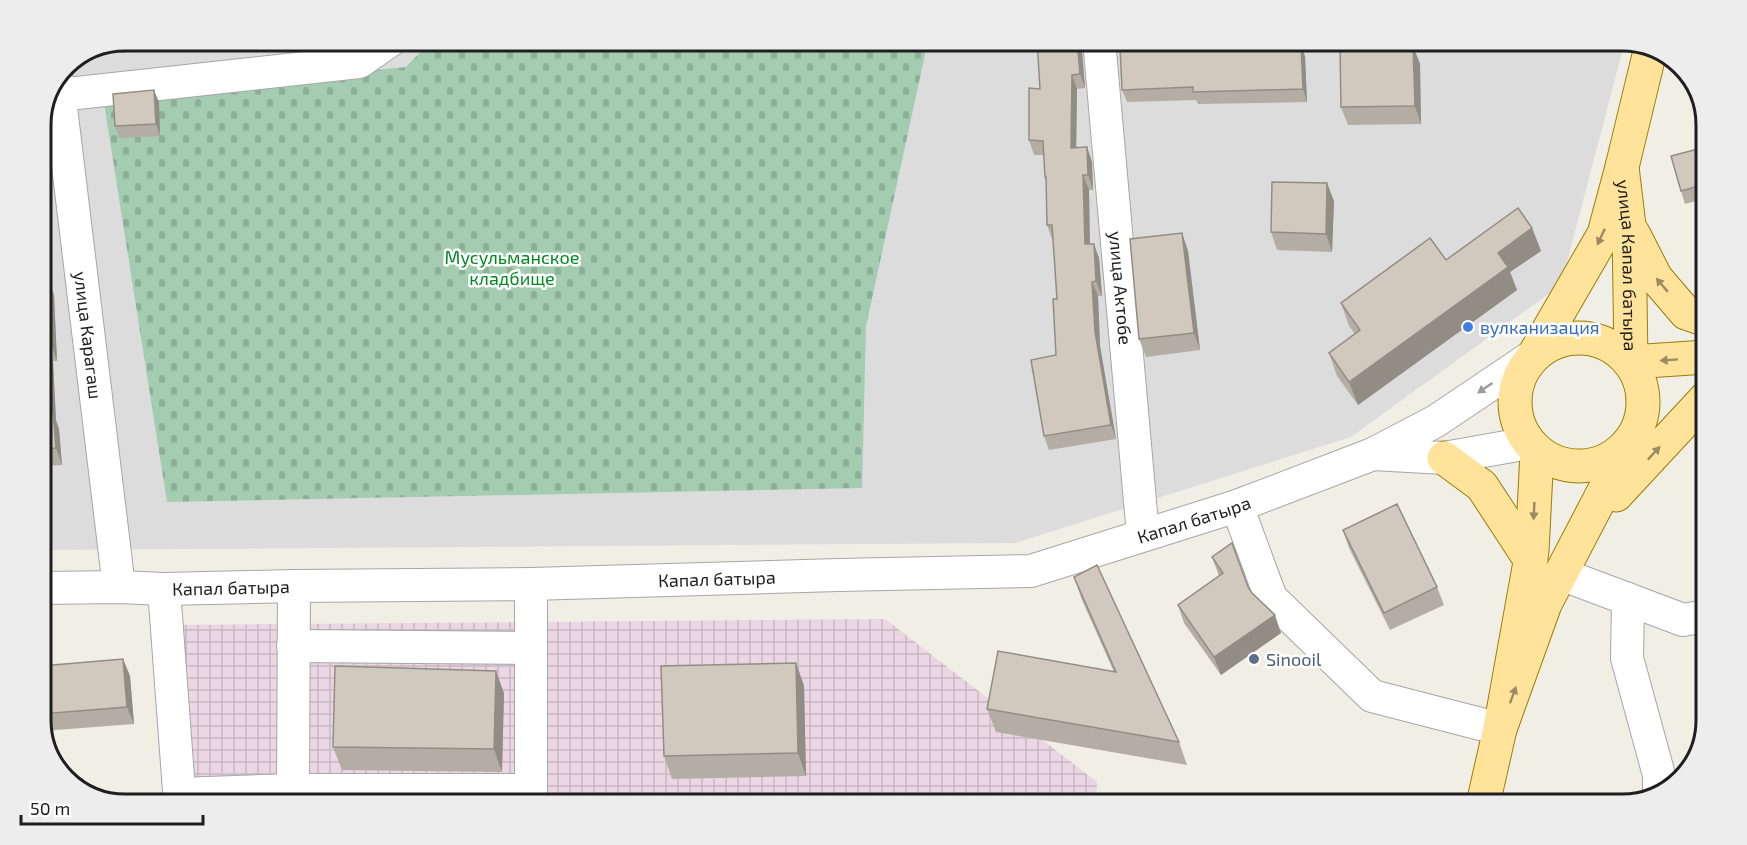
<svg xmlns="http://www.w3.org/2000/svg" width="1747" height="845" viewBox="0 0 1747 845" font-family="'Exo 2',sans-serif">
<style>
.residential{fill:#dddcdc}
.industrial{fill:url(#industrial-grid)}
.cemetery{fill:url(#cemetery-stones)}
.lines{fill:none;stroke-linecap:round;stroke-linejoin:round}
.minor-casing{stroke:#a6a6a6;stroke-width:34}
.major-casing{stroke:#9a7e00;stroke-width:35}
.minor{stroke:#fff;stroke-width:32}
.major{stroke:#ffe39b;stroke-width:33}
.wall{fill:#b4ada3}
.shaded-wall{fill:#928d84}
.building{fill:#d1c9bd;stroke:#928d84;stroke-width:1.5}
.oneway{fill:#9a8b63}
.oneway2{fill:#9a9a9a}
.shop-dot{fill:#3f7fe0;stroke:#fff;stroke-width:2}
.service-dot{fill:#5c6f8a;stroke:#fff;stroke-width:2}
.labels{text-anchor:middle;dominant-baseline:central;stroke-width:5;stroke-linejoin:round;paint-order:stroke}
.park-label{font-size:18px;fill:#018921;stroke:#fff}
.street-label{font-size:18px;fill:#1f1f1f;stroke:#fff}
.shop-label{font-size:18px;fill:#366cbe;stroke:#fff;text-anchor:start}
.service-label{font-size:18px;fill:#4e5e75;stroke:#fff;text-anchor:start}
.rim{fill:none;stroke:#1f1f1f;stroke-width:3}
</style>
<defs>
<pattern id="industrial-grid" width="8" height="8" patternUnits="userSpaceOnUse" patternTransform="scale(1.5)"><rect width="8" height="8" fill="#ebd6e4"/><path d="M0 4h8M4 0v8" fill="none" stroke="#c9b7c3"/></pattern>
<pattern id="cemetery-stones" width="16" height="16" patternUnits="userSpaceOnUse" patternTransform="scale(1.5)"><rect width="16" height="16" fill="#a3ccb0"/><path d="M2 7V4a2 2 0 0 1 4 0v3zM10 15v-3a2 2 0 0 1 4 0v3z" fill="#8caf97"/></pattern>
</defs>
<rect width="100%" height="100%" fill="#f1efe5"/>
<path class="residential" d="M1622 40 1625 41 1561 285 1351 437 1015 543 41 550V120L66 65 125 41Z"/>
<path class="industrial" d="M885 619 1097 782 1096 804H188L174 625Z"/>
<path class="cemetery" d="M431 41H928L866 326 862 488 167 502 103 97 406 67Z"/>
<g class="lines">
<defs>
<g id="minor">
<path id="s1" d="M1099 40 1143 535"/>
<path id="s2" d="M58 83 119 587"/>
<path d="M59 95 359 62 391 40"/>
<path d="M1529 443 1444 458 1373 454 1436 421 1534 355"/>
<path d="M1237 506 1271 598 1372 696 1500 729"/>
<path d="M1561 574 1683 620 1706 616"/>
<path id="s3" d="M41 588 119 587 164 589 294 586 531 584 838 575 1031 571 1237 506 1373 454"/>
<path d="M164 589 180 804"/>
<path d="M1628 599 1627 658 1659 775V793"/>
<path d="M293 646 531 648"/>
<path d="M293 790 294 586"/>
<path d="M179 794 293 790H531V584"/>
</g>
<g id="major">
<path d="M1622 167 1651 47"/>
<path d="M1633 233 1656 278 1686 313 1706 320"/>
<circle cx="1579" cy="402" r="64"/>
<path id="s4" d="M1534 355 1604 234 1622 167 1629 226 1631 362"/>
<path d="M1631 362 1706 357"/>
<path d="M1537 452 1532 551 1500 729 1545 604 1629 443"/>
<path d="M1444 458 1482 486 1531 561"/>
<path d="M1616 495 1706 398"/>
<path d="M1483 804 1500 729"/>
</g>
</defs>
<use href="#minor" class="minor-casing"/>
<use href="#major" class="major-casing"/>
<use href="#minor" class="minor"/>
<use href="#major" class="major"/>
</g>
<g class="wall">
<path d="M125 40H159L160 49 121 53 118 44Z"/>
<path d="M311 40H358V41L353 45 314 49Z"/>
<path d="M1037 40H1081L1085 88 1077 89 1076 148 1087 147 1092 162 1093 190H1089L1090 244 1099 258 1102 296H1098L1100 346 1116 439 1049 450 1044 436 1056 355 1057 299 1053 239H1052L1047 225 1046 181 1045 177 1044 155H1034L1029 140 1040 89Z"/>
<path d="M1413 46 1420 64 1421 124 1348 125 1341 107Z"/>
<path d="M1175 51 1305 56 1307 102 1198 104 1196 100 1127 102 1122 90Z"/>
<path d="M159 102 160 136 119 138 115 126Z"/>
<path d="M1698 149 1706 177V198L1685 204 1681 191Z"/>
<path d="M1334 201 1332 252 1277 250 1271 232Z"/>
<path d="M1532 228 1541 251 1510 272 1517 290 1358 405 1337 376 1329 353 1355 334 1349 326 1341 303 1446 260Z"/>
<path d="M1182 233 1188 251 1200 350 1146 357 1139 339Z"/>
<path d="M41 278H48L54 295 57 361H53L56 420 59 429 62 465 41 466Z"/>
<path d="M1343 530 1437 587 1444 605 1390 630 1349 548Z"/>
<path d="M1212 557 1248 587 1281 633 1221 675 1184 623 1178 605 1219 576Z"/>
<path d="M1074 577 1179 742 1187 765 996 732 987 709 1114 672 1082 600Z"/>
<path d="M123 659 130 676 134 724 43 731 41 726V666Z"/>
<path d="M796 663 804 686 806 776 672 779 664 756Z"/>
<path d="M504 693 502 772 342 770 333 747Z"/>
</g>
<g class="shaded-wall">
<path d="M351 40H358V41L353 45Z"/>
<path d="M1077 40H1081L1085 88 1080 74Z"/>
<path d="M1301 44 1305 56 1307 102 1303 89Z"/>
<path d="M1413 46 1420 64 1421 124 1415 106Z"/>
<path d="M1072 75 1077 89 1076 162 1071 148Z"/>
<path d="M154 90 159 102 160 136 156 124Z"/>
<path d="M1087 147 1092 162 1093 190 1088 175Z"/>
<path d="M1698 149 1706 177V181Z"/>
<path d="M1083 175 1089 190 1090 258 1085 244Z"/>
<path d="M1327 183 1334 201 1332 252 1326 234Z"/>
<path d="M1532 228 1541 251 1510 272 1517 290 1358 405 1349 382 1498 253Z"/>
<path d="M1182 233 1188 251 1200 350 1194 333Z"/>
<path d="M1094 244 1099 258 1102 296 1096 281Z"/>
<path d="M48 278 54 295 57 361 51 344Z"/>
<path d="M1092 282 1098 296 1100 346 1116 439 1111 425 1095 332Z"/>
<path d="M47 345 53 361 56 420 59 429 62 465 56 448 50 413Z"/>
<path d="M1275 615 1281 633 1221 675 1214 657Z"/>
<path d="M123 659 130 676 134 724 127 707Z"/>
<path d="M796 663 804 686 806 776 798 753Z"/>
<path d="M496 671 504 693 502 772 494 749Z"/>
</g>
<g class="building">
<path d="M125 40H140L120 43Z"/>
<path d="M1037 40H1077L1080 74 1072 75 1071 148 1087 147 1088 175H1083L1085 244H1094L1096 281 1092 282 1095 332 1111 425 1044 436 1031 360 1056 355 1053 299H1057L1052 225H1047L1046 177H1045L1043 141 1029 140V88L1040 89Z"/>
<path d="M1172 43V51L1257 50V46L1301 44 1303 89 1193 92V87L1122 90 1120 46Z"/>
<path d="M1413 46 1415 106 1341 107 1340 47Z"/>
<path d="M154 90 156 124 115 126 113 94Z"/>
<path d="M1698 149 1706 184 1681 191 1671 156Z"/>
<path d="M1272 182 1327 183 1326 234 1271 232Z"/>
<path d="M1518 208 1532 228 1498 253 1508 267 1349 382 1329 353 1360 330 1341 303 1430 238 1446 260Z"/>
<path d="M1182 233 1194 333 1139 339 1130 239Z"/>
<path d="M41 278H48L51 344 47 345 50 413 53 412 56 448 41 449Z"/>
<path d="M1397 504 1437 587 1384 613 1343 530Z"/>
<path d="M1232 543 1248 587 1252 593 1275 615 1214 657 1178 605 1223 573 1212 557Z"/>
<path d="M1097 565 1179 742 987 709 998 651 1116 672 1074 577Z"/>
<path d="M123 659 127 707 41 714V666Z"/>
<path d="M796 663 798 753 664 756 661 666Z"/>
<path d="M335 666 496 671 494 749 333 747Z"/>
</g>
<defs><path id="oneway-solid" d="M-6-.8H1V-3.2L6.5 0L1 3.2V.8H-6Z" transform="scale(1.5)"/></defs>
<g class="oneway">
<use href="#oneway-solid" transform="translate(1601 237) rotate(115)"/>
<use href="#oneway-solid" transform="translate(1662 285) rotate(-130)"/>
<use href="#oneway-solid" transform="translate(1669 360) rotate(176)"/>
<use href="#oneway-solid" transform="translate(1654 453) rotate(-47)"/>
<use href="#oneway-solid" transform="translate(1534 511) rotate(93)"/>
<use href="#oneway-solid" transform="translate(1513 695) rotate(-70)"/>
</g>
<use class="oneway2" href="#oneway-solid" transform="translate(1485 388) rotate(146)"/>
<circle class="shop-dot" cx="1468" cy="327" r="6"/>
<circle class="service-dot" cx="1254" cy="659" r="6"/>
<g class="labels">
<g class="park-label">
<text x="512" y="257">Мусульманское<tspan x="512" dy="21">кладбище</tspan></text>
</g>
<g class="street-label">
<text stroke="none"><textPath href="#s4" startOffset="308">улица Капал батыра</textPath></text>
<text stroke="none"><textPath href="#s1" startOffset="249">улица Актобе</textPath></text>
<text stroke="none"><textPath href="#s2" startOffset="254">улица Карагаш</textPath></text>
<text stroke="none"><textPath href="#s3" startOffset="1161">Капал батыра</textPath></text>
<text stroke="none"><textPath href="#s3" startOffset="676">Капал батыра</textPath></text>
<text stroke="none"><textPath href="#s3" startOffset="190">Капал батыра</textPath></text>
</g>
<g class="shop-label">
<text x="1480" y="327">вулканизация</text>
</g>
<g class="service-label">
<text x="1266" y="659">Sinooil</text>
</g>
</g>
<path d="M0 0H1747V845H0ZM125 51H1622A74 74 0 0 1 1696 125V720A74 74 0 0 1 1622 794H125A74 74 0 0 1 51 720V125A74 74 0 0 1 125 51Z" fill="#ededed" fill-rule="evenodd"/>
<path class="rim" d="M125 51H1622A74 74 0 0 1 1696 125V720A74 74 0 0 1 1622 794H125A74 74 0 0 1 51 720V125A74 74 0 0 1 125 51Z"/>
<path d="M21 815v9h182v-9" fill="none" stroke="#1f1f1f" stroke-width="3"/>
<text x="30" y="815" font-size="18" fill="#1f1f1f" stroke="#ffffff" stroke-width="4.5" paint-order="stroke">50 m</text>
</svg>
